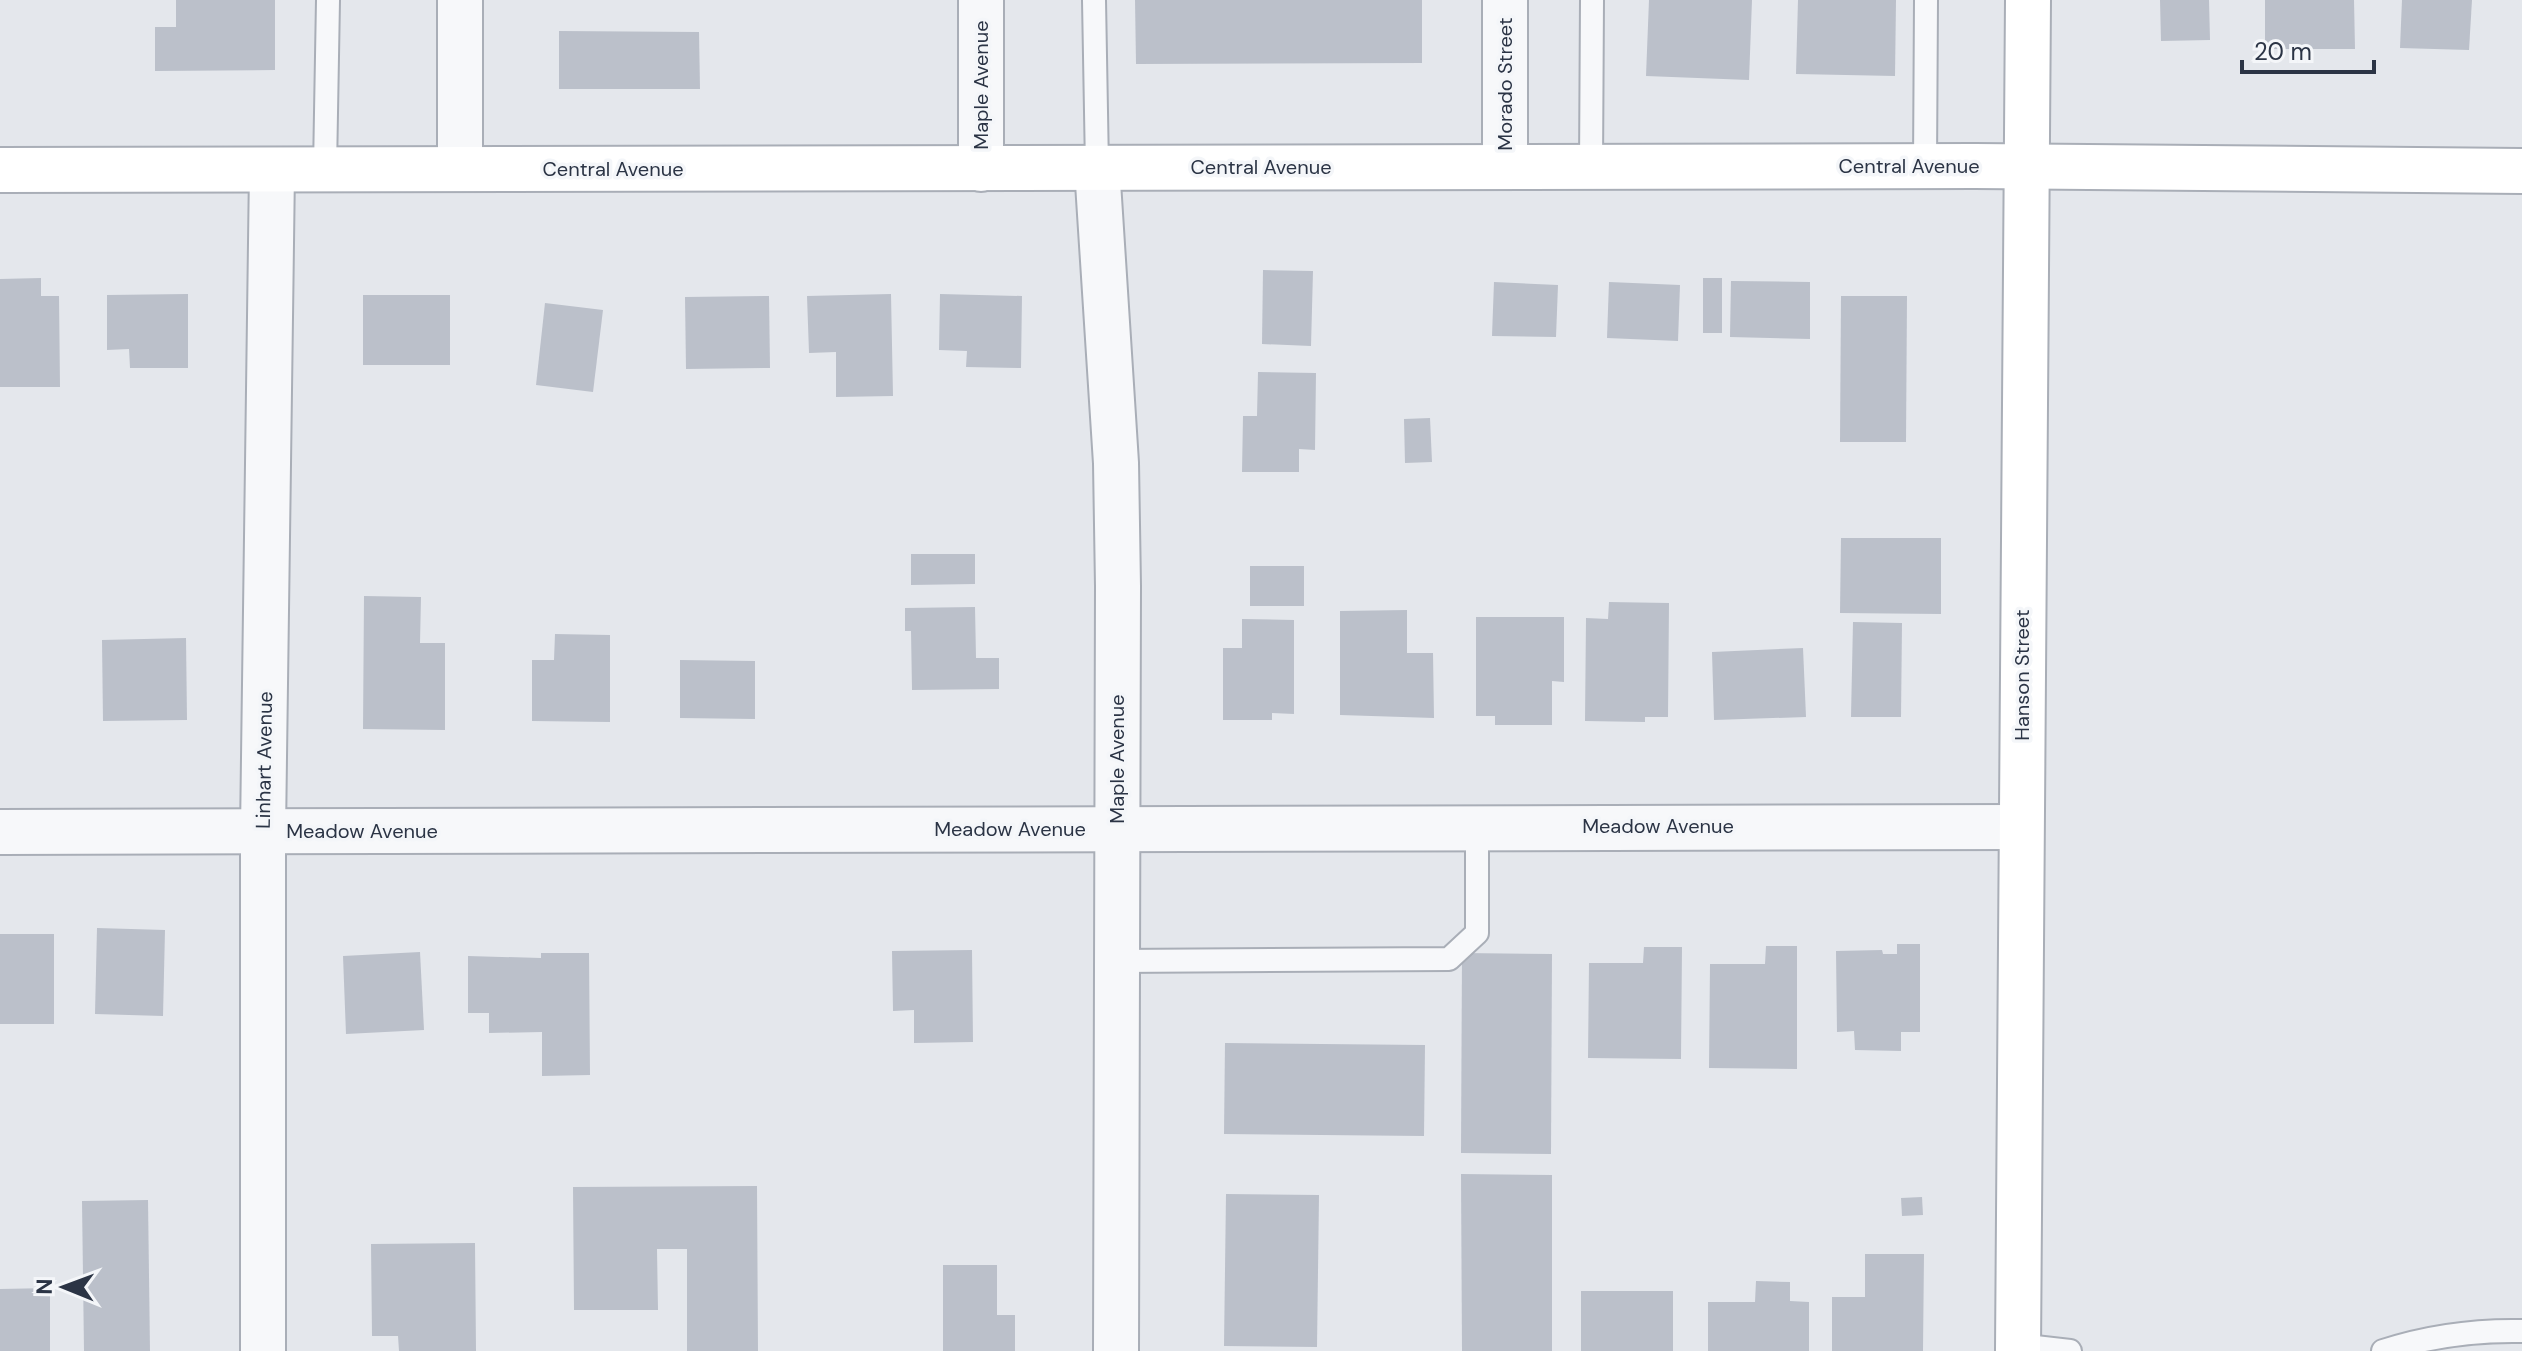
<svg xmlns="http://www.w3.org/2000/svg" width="2522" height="1351" viewBox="0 0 2522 1351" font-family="'DM Sans',sans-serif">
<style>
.building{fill:#bbc0ca}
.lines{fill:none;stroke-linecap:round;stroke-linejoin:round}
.lane-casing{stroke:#a9aeb7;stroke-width:26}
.street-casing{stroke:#a9aeb7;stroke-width:48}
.secondary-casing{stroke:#a9aeb7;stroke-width:48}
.lane{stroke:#f7f8fa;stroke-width:22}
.street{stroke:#f7f8fa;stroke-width:44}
.secondary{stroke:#fff;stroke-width:44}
.labels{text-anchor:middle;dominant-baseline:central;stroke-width:7;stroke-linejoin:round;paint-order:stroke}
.street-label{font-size:20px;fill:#2b3445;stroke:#f4f6f9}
</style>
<rect width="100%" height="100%" fill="#e4e7ec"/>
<g class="building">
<path d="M176 0H275V70L155 71V27H176Z"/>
<path d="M1135 0H1422V63L1136 64Z"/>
<path d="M1649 0H1752L1749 80 1646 76Z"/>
<path d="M1798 0H1896L1895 76 1796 74Z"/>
<path d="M2160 0H2209L2210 40 2161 41Z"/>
<path d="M2265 0H2354L2355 49H2265Z"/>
<path d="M2402 0H2472L2469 50 2400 48Z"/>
<path d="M559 31 699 32 700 89H559Z"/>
<path d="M1263 270 1313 271 1311 346 1262 344Z"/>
<path d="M41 278V296H59L60 387H0V279Z"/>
<rect x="1703" y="278" width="19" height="55"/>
<path d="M1731 281 1810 282V339L1730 337Z"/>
<path d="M1494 282 1558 285 1556 337 1492 336Z"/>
<path d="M1609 282 1680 285 1678 341 1607 338Z"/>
<path d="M188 294V368H130L129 349 107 350V295Z"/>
<path d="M891 294 893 396 836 397V352L809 353 807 296Z"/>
<path d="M940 294 1022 296 1021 368 966 367 967 351 939 350Z"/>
<rect x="363" y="295" width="87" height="70"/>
<path d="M769 296 770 368 686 369 685 297Z"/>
<path d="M1841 296H1907L1906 442H1840Z"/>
<path d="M545 303 603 310 593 392 536 385Z"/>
<path d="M1258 372 1316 373 1315 450 1299 449V472H1242L1243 416H1257Z"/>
<path d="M1430 418 1432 462 1405 463 1404 419Z"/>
<path d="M1841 538H1941V614L1840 613Z"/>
<path d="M911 554H975V584L911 585Z"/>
<rect x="1250" y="566" width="54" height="40"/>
<path d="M364 596 421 597 420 643H445V730L363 729Z"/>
<path d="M1609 602 1669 603 1668 717H1645V722L1585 721 1586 618 1608 619Z"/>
<path d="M975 607 976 658H999V689L912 690 911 631H905V608Z"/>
<path d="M1407 610V653H1433L1434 718 1340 715V611Z"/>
<path d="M1476 617H1564V682L1552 681V725H1495V716H1476Z"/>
<path d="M1242 619 1294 620V714L1272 713V720H1223V648H1242Z"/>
<path d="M1853 622 1902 623 1901 717H1851Z"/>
<path d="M555 634 610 635V722L532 721V660H554Z"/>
<path d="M186 638 187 720 103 721 102 640Z"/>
<path d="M1803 648 1806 717 1714 720 1712 652Z"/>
<path d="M680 660 755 661V719L680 718Z"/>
<path d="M97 928 165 930 163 1016 95 1014Z"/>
<rect x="0" y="934" width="54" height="90"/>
<path d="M1897 944H1920V1032H1901V1051L1855 1050 1854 1031 1837 1032 1836 951 1882 950 1883 954H1897Z"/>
<path d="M1766 946H1797V1069L1709 1068 1710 964H1765Z"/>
<path d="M1644 947H1682L1681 1059 1588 1058 1589 963H1643Z"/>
<path d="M972 950 973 1042 914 1043V1010L893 1011 892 951Z"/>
<path d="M420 952 424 1030 346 1034 343 956Z"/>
<path d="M541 953H589L590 1075 542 1076V1032L489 1033V1013H468V956L541 958Z"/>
<path d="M1462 953 1552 954 1551 1154 1461 1153Z"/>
<path d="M1225 1043 1425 1045 1424 1136 1224 1134Z"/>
<path d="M1461 1174 1552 1175V1351H1462Z"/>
<path d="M757 1186 758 1351H687V1249H657L658 1310H574L573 1187Z"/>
<path d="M1226 1194 1319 1195 1317 1347 1224 1346Z"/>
<path d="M1922 1197 1923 1215 1902 1216 1901 1198Z"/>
<path d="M148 1200 150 1351H84L82 1201Z"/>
<path d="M475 1243 476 1351H399L398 1336H372L371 1244Z"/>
<path d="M1865 1254H1924L1923 1351H1832V1297H1865Z"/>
<path d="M943 1265H997V1315H1015V1351H943Z"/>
<path d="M1756 1281 1790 1282V1301L1809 1302V1351H1708V1302H1755Z"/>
<path d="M50 1288V1351H0V1289Z"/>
<rect x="1581" y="1291" width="92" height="60"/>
</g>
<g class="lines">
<defs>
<g id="lane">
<path d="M1094 0 1097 167"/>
<path d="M1925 166 1926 0"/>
<path d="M1591 167 1592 0"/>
<path d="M325 169 328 0"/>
<path d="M1117 961 1449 959 1477 933V826"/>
<path d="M2018 1345 2070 1351"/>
<path d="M2383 1351C2429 1336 2473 1330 2522 1331"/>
</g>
<g id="street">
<path d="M1505 0V167"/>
<path d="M1097 167 1116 463 1118 586 1116 1351"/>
<path d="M460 169V0"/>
<path d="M981 169V0"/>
<path d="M0 832 2020 827"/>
<path d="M263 1351V831L272 170"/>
</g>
<g id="secondary">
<path d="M0 170 1975 166 2522 171"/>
<path d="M2018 1351 2028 0"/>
</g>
</defs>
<use href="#lane" class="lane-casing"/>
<use href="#street" class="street-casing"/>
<use href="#secondary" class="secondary-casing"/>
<use href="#lane" class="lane"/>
<use href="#street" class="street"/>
<use href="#secondary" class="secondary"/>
</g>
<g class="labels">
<g class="street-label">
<text transform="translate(1505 84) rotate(-90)">Morado Street</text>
<text transform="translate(981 85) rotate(-90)">Maple Avenue</text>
<text x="1909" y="166">Central Avenue</text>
<text x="1261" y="167">Central Avenue</text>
<text x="613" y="169">Central Avenue</text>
<text transform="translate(2022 675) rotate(-90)">Hanson Street</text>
<text transform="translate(1117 759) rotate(-90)">Maple Avenue</text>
<text transform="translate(264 760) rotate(-89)">Linhart Avenue</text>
<text x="1658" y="826">Meadow Avenue</text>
<text x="1010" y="829">Meadow Avenue</text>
<text x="362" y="831">Meadow Avenue</text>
</g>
</g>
<g transform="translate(64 1287) rotate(271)" stroke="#f4f6f9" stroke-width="6" paint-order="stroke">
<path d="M0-6L14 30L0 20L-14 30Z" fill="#2b3445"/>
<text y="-12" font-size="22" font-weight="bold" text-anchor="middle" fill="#2b3445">N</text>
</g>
<path d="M2242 60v12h132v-12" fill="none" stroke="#2b3445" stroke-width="4"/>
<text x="2254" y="60" font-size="24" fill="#2b3445" stroke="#f4f6f9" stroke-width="6" paint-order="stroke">20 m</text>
</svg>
